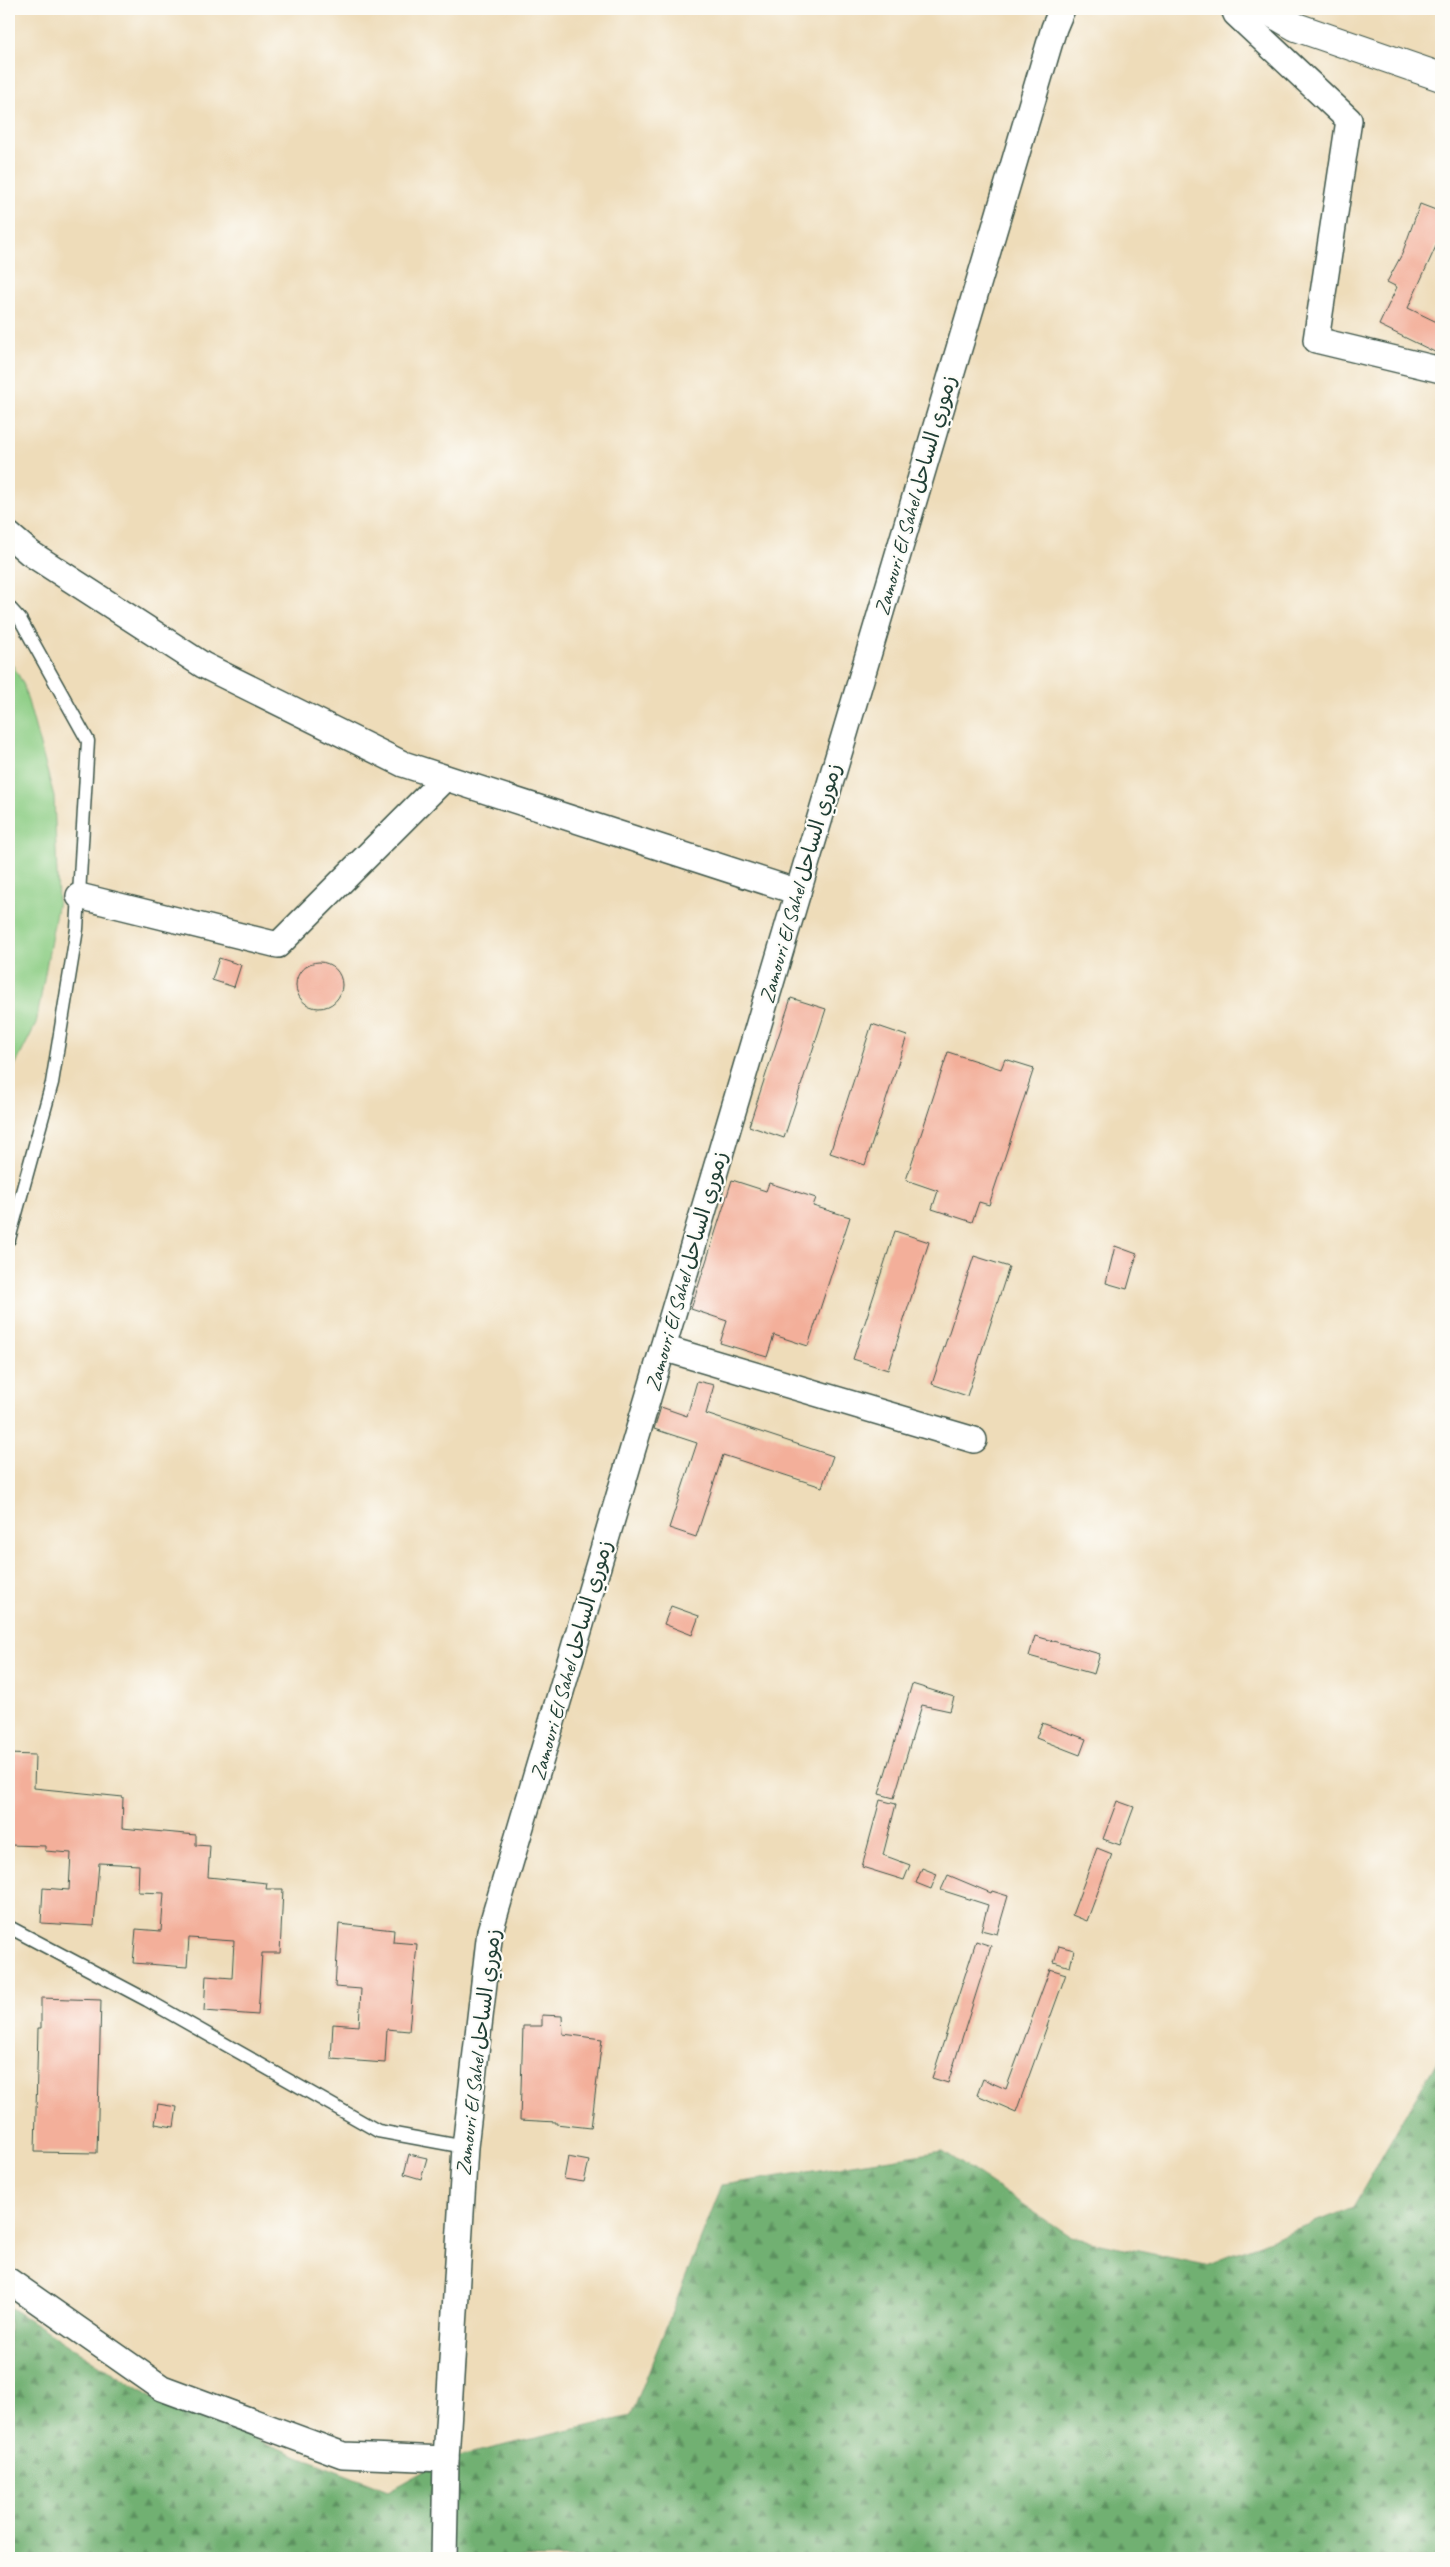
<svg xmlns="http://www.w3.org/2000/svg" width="1450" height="2567" viewBox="0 0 1450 2567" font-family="Caveat,'Playpen Sans Arabic',sans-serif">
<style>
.green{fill:#8ccd84;stroke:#56855c}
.forest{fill:url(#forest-firs);stroke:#487653}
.building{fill:#f3af9a}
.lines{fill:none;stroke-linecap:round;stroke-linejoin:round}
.service-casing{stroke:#3e5548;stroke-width:15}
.minor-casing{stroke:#3e5548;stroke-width:28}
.tertiary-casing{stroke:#3e5548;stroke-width:30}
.service{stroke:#fff;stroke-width:12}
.minor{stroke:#fff;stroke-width:25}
.tertiary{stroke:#fff;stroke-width:28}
.labels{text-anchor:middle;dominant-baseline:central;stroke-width:4.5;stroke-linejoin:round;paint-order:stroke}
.street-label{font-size:21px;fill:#1f3d34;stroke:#fdfcf7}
</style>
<defs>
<pattern id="forest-firs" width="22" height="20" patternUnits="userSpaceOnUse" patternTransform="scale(1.25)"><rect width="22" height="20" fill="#71b072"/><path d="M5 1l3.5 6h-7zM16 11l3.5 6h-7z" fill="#5c905e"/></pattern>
</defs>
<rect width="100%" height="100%" fill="#fdfcf7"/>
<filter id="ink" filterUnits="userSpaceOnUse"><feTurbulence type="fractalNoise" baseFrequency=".02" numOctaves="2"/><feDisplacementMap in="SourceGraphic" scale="10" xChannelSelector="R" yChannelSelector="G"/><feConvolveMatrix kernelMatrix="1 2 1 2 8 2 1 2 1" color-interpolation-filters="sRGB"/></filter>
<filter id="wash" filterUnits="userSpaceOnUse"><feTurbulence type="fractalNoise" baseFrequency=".0096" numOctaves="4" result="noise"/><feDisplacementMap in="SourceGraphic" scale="20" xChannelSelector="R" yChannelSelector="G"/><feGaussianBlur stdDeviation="1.12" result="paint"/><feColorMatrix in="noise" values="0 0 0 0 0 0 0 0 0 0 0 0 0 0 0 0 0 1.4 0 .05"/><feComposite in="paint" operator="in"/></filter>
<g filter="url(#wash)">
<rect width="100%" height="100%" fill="#eedcb9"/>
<path class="green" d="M9 659 23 683 54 796 58 901 36 1024 9 1078Z"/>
<path class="forest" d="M1441 2054V2558H9V2307L155 2400 388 2491 446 2459 631 2416 722 2185 943 2151 1071 2237 1206 2265 1353 2207Z"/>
<g id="blocks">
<g class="building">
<path d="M1420 204 1441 212V246L1437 244 1408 308 1441 324V355L1379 325 1397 287 1387 282 1402 254Z"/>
<path d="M219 958 241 965 234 987 212 980Z"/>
<circle cx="319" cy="985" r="23"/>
<path d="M791 998 826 1009 784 1138 749 1126Z"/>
<path d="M872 1024 907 1036 865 1165 830 1153Z"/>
<path d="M948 1052 1001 1069 1005 1059 1034 1068 989 1205 979 1202 972 1222 932 1209 938 1191 906 1180Z"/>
<path d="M732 1180 766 1191 769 1183 816 1198 813 1206 850 1217 808 1346 774 1335 767 1357 720 1343 727 1321 691 1309Z"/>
<path d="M895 1231 929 1242 888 1370 853 1359Z"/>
<path d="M1115 1246 1137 1254 1127 1289 1106 1283Z"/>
<path d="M974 1256 1009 1267 967 1396 932 1384Z"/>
<path d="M697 1381 714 1385 706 1414 833 1456 822 1487 723 1455 696 1537 669 1528 697 1443 654 1429 661 1407 687 1416Z"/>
<path d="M671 1606 699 1616 692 1635 664 1624Z"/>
<path d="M1035 1636 1100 1654 1094 1674 1029 1656Z"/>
<path d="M912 1684 954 1697 950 1711 922 1705 894 1798 879 1794Z"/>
<path d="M1042 1723 1086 1739 1080 1755 1036 1738Z"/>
<path d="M9 1754 35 1755 34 1788 123 1797 122 1828 196 1835V1845L210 1846 208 1877 267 1883 266 1889H283L280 1953H262L258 2015 204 2011 206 1976 232 1978 234 1941 189 1938 187 1967 133 1963 136 1929 161 1931 164 1893 138 1892 139 1865 99 1863 94 1926 41 1923 43 1888 69 1890 71 1853 45 1851V1846L9 1845Z"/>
<path d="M880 1800 896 1804 883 1855 910 1865 904 1880 862 1867Z"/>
<path d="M1117 1801 1134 1807 1120 1845 1103 1839Z"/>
<path d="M1097 1848 1112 1854 1087 1921 1072 1915Z"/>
<path d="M922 1868 937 1874 931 1889 916 1883Z"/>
<path d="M948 1875 991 1893 992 1891 1008 1896 997 1934 981 1930 988 1905 941 1890Z"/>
<path d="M339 1924 394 1930 393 1942 417 1944 409 2031 387 2029 385 2063 331 2059 333 2024 359 2026 361 1989 335 1987Z"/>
<path d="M976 1941 991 1946 948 2083 932 2078Z"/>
<path d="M1059 1946 1074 1950 1070 1967 1054 1962Z"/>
<path d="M1050 1969 1066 1974 1016 2112 977 2095 983 2079 1006 2089Z"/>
<path d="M41 1998 101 2000 97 2153 35 2152 38 2028H41Z"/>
<path d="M542 2015 562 2016 563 2034 602 2039 591 2128 556 2124V2122L520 2120 523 2026H542Z"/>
<path d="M158 2104 177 2107 174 2127 155 2124Z"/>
<path d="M409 2154 427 2158 421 2179 404 2174Z"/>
<path d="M568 2157 589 2161 584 2182 564 2179Z"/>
</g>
</g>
</g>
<g filter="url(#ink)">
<use href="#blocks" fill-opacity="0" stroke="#3e5548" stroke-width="1"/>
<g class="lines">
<defs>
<g id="service">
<path d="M9 607 20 619 88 741 77 929 52 1083 9 1239"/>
<path d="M9 1927 147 2000 378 2131 465 2147"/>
</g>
<g id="minor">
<path d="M1234 9 1236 14 1349 120 1316 340 1441 370"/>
<path d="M9 535 30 553 203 665 403 764 798 892"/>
<path d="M79 896 278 945 445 778"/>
<path d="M663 1348 974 1440"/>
<path d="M9 2281 162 2388 343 2455 446 2459"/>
<path d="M444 2558 446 2459 465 2147 490 1931 1054 28 1062 9"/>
</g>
<path id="tertiary" d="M1265 9 1296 27 1441 77"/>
</defs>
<use href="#service" class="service-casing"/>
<use href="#minor" class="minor-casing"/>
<use href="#tertiary" class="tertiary-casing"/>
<use href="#service" class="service"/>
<use href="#minor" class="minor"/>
<use href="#tertiary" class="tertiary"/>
</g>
</g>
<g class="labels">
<g class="street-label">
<text transform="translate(915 495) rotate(-74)">Zamouri El Sahel زموري الساحل</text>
<text transform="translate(800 883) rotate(-74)">Zamouri El Sahel زموري الساحل</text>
<text transform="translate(686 1271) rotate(-74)">Zamouri El Sahel زموري الساحل</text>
<text transform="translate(571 1660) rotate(-74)">Zamouri El Sahel زموري الساحل</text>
<text transform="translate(478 2052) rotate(-83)">Zamouri El Sahel زموري الساحل</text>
</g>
</g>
<rect width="1450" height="2567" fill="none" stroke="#fdfcf7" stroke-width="30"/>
</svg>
